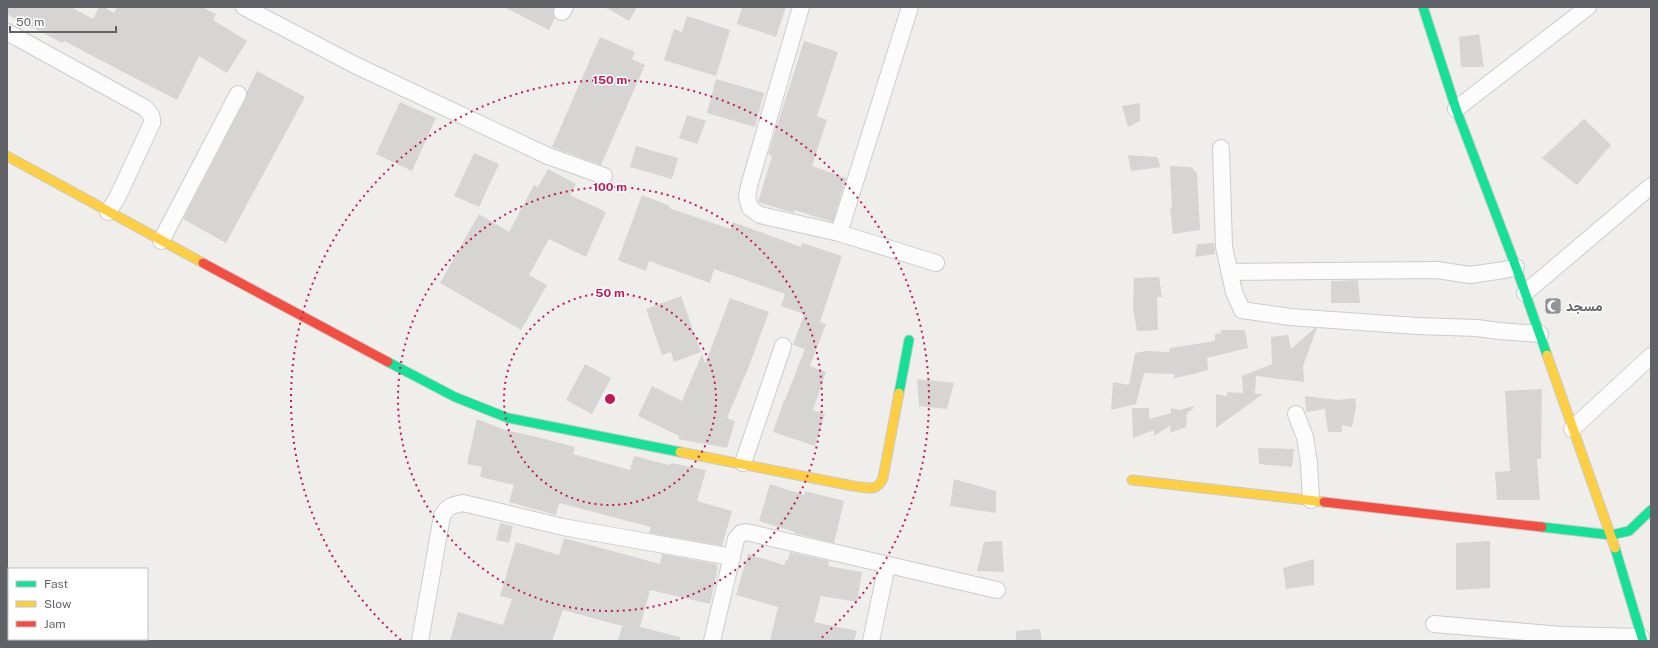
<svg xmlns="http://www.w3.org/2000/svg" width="1658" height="648" viewBox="0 0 1658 648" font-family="'Public Sans',Vazirmatn,sans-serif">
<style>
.building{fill:#d6d5d3}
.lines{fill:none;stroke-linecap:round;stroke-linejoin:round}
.street-casing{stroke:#cbcccc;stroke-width:18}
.fast-casing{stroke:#cacacb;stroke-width:11}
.slow-casing{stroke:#cacacb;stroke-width:11}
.jam-casing{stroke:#cacacb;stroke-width:11}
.street{stroke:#fdfcfc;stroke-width:16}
.fast{stroke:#16e098;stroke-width:9}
.slow{stroke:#ffcf43;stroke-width:9}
.jam{stroke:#f24e42;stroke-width:9}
.ring{fill:none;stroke:#c2185b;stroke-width:2;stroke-dasharray:2 4}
.labels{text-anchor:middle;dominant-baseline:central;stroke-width:3;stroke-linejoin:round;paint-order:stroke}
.poi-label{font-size:14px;font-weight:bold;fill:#5f6368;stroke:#fff;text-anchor:start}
.centre{fill:#c2185b;stroke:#fff;stroke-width:2}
.ring-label{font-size:12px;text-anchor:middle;font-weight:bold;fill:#c2185b;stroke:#fff;stroke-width:3;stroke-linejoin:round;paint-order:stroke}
</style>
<rect width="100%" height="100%" fill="#efeeea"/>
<g class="building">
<path d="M7 7H71L93 19 99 7H104L114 13 117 7H202L216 14 213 20 247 41 227 73 199 56 177 100 64 41 62 43 7 14Z"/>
<path d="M504 7H554L553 12 555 18 549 30Z"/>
<path d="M605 7H637L629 21Z"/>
<path d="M742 7H786L776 37 737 24Z"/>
<path d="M687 16 730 30 716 76 664 60 674 29 682 32Z"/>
<path d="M1479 34 1484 67H1461L1459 37Z"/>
<path d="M600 37 635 52 632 59 645 65 601 165 552 147Z"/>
<path d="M804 41 838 52 817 116 827 120 812 166 846 178 833 222 794 210V213L787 211 758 202 772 156 768 154Z"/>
<path d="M257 71 305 97 226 243 183 219 246 98 247 91Z"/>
<path d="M716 79 764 93 755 127 707 113Z"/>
<path d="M400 102 436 118 412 171 376 154Z"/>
<path d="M1140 103V121L1128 127 1122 106Z"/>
<path d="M687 115 706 121 697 144 679 138Z"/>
<path d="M1584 119 1611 145 1577 185 1542 158Z"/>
<path d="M636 146 678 158 672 179 630 167Z"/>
<path d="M474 153 499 164 479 207 454 196Z"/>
<path d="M1128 155 1157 157 1161 167 1131 171Z"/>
<path d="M1170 166 1191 167 1197 173 1200 230 1173 234 1170 208H1172Z"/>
<path d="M548 169 576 184 570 195 606 212 586 257 549 239 529 275 547 285 521 330 440 283 479 214 509 232 534 185 538 187Z"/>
<path d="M642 195 670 206 669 208 730 229 733 222 801 247 802 243 842 256 820 322 826 324 810 366 826 372 813 410 825 414 815 446 773 432 784 400H785L805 349 793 345 804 314 781 306 785 294 714 269 710 283 649 261 646 271 618 260Z"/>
<path d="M1214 243 1215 254 1195 257 1197 244Z"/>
<path d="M1159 277 1162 297H1157L1158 330 1137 331 1133 309 1134 278Z"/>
<path d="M1358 280 1360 303H1331V281Z"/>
<path d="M681 296 701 352 674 362 671 352 662 355 646 309Z"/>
<path d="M730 298 769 312 749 366 727 418 735 421 727 448 678 439 679 436 638 416 652 386 682 401 702 354 705 364Z"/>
<path d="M1315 328H1317L1303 366 1304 382 1256 376 1255 394H1263L1216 428V394L1227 396V392L1243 393 1242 376 1272 364 1271 337 1288 335 1291 349Z"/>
<path d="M1221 330H1245L1248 348 1207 358 1208 370 1194 374 1174 378V374L1144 373 1136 404 1111 410 1113 382 1129 385 1135 353 1146 351 1169 352 1170 348 1215 341V334L1221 333Z"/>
<path d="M585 364 611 378 592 414 566 400Z"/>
<path d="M917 379 954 383 947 409 919 406Z"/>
<path d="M1542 389 1541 459H1537L1540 500H1497L1495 472 1510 471 1505 391Z"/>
<path d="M1305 396 1338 400 1355 398 1356 407 1352 427 1342 425V432H1328L1325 409 1306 412Z"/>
<path d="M1193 406 1194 408 1187 413 1186 427 1170 433 1171 425 1154 436V430L1133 438 1132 408H1149V419L1171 413V408L1180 410Z"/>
<path d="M477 419 505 430 533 436 575 447 573 454 630 470 634 456 669 465 671 463 706 470 697 501 732 511 722 546 649 533 651 527 559 503 556 515 509 502 514 485 480 477 482 467 467 464Z"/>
<path d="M1258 448 1294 449 1292 467 1259 464Z"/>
<path d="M954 479 996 491V513L950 506Z"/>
<path d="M770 484 804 495 805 491 844 501 834 543 794 533 795 532 759 521Z"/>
<path d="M500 523 513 526 509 543 496 540Z"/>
<path d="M564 538 660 564 662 554 717 564 716 566 718 567 710 604 650 590 640 627 680 637 679 641H618L622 626 563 610 552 641H450L458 612 503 625 512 599 500 596 516 542 559 555Z"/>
<path d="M1002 541 1004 572 977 571 984 542Z"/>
<path d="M1490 541V588L1456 590V543Z"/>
<path d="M790 552 829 561 828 566 862 572 857 602 821 596 814 622 857 631 854 641H770L778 607 736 595 748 554 784 565 786 560H788Z"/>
<path d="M1314 559V585L1286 589 1283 568Z"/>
<path d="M1040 629 1042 641H1016V631Z"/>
</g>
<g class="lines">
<defs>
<g id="street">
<path d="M244 7 355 65 548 156 604 176"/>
<path d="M801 7 749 186 747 197 750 208 760 215 839 233 936 263"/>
<path d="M562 12 565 7"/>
<path d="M7 32 145 108C150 113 153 116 152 123L117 198 108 212"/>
<path d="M1456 109 1588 7"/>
<path d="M1221 148 1224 247 1234 292 1242 310 1290 317 1417 326 1477 328 1499 331 1540 334"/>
<path d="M839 233 910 7"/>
<path d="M161 241 238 94"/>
<path d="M1230 272 1437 270 1470 275 1504 270 1516 267"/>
<path d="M1525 293 1651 186"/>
<path d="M1296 414 1305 437 1309 463 1311 500"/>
<path d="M1572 429 1651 356"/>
<path d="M743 463 783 346"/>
<path d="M1434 624 1562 635 1641 637"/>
<path d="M420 641 442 516C447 506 453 505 463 503L563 527 732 557"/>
<path d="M712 641 736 539 741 533 746 532 997 590"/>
<path d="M871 641 887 565"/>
</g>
<g id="fast">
<path d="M1423 7 1456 109 1516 267 1547 355"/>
<path d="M388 362 455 397 508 418 680 452"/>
<path d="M899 393 909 340"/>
<path d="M1542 527 1611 535 1629 531 1651 510"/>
<path d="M1615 548 1643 641"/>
</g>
<g id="slow">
<path d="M7 156 203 263"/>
<path d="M1547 355 1615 548"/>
<path d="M680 452 853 486C866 487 877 493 883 478L899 393"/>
<path d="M1132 480 1324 502"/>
</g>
<g id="jam">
<path d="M203 263 388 362"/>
<path d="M1324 502 1542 527"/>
</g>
</defs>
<use href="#street" class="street-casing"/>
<use href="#fast" class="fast-casing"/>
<use href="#slow" class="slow-casing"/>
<use href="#jam" class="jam-casing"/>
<use href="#street" class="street"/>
<use href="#fast" class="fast"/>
<use href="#slow" class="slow"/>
<use href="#jam" class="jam"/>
</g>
<g class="ring">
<circle cx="610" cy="399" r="106"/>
<circle cx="610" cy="399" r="212"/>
<path d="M401 640A319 319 0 1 1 819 640"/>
</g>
<defs>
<symbol id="mosque-square" viewBox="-11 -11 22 22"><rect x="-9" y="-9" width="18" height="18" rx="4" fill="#919496" stroke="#fff"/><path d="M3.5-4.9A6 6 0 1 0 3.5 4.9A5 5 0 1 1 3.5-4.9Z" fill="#fff"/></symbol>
</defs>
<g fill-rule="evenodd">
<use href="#mosque-square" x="1543" y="296" width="20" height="20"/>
</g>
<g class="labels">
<g class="poi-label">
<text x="1566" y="306">مسجد</text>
</g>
</g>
<circle cx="610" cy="399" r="6" class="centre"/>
<g class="ring-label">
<text x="610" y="84">150 m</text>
<text x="610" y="191">100 m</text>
<text x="610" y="297">50 m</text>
</g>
<rect width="1658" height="648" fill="none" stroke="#5f6368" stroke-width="16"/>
<rect x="8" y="568" width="140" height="72" fill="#ffffff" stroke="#bfc1c3"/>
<rect x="16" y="581" width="20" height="6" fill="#16e098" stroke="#bfc1c3"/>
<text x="44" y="588" font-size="12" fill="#5f6368">Fast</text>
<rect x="16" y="601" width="20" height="6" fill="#ffcf43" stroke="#bfc1c3"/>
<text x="44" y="608" font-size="12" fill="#5f6368">Slow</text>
<rect x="16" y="621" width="20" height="6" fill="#f24e42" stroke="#bfc1c3"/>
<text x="44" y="628" font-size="12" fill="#5f6368">Jam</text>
<path d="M10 26v6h106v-6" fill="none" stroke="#5f6368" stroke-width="2"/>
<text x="16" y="26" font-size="12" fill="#5f6368" stroke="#ffffff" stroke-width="3" paint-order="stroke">50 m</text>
</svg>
